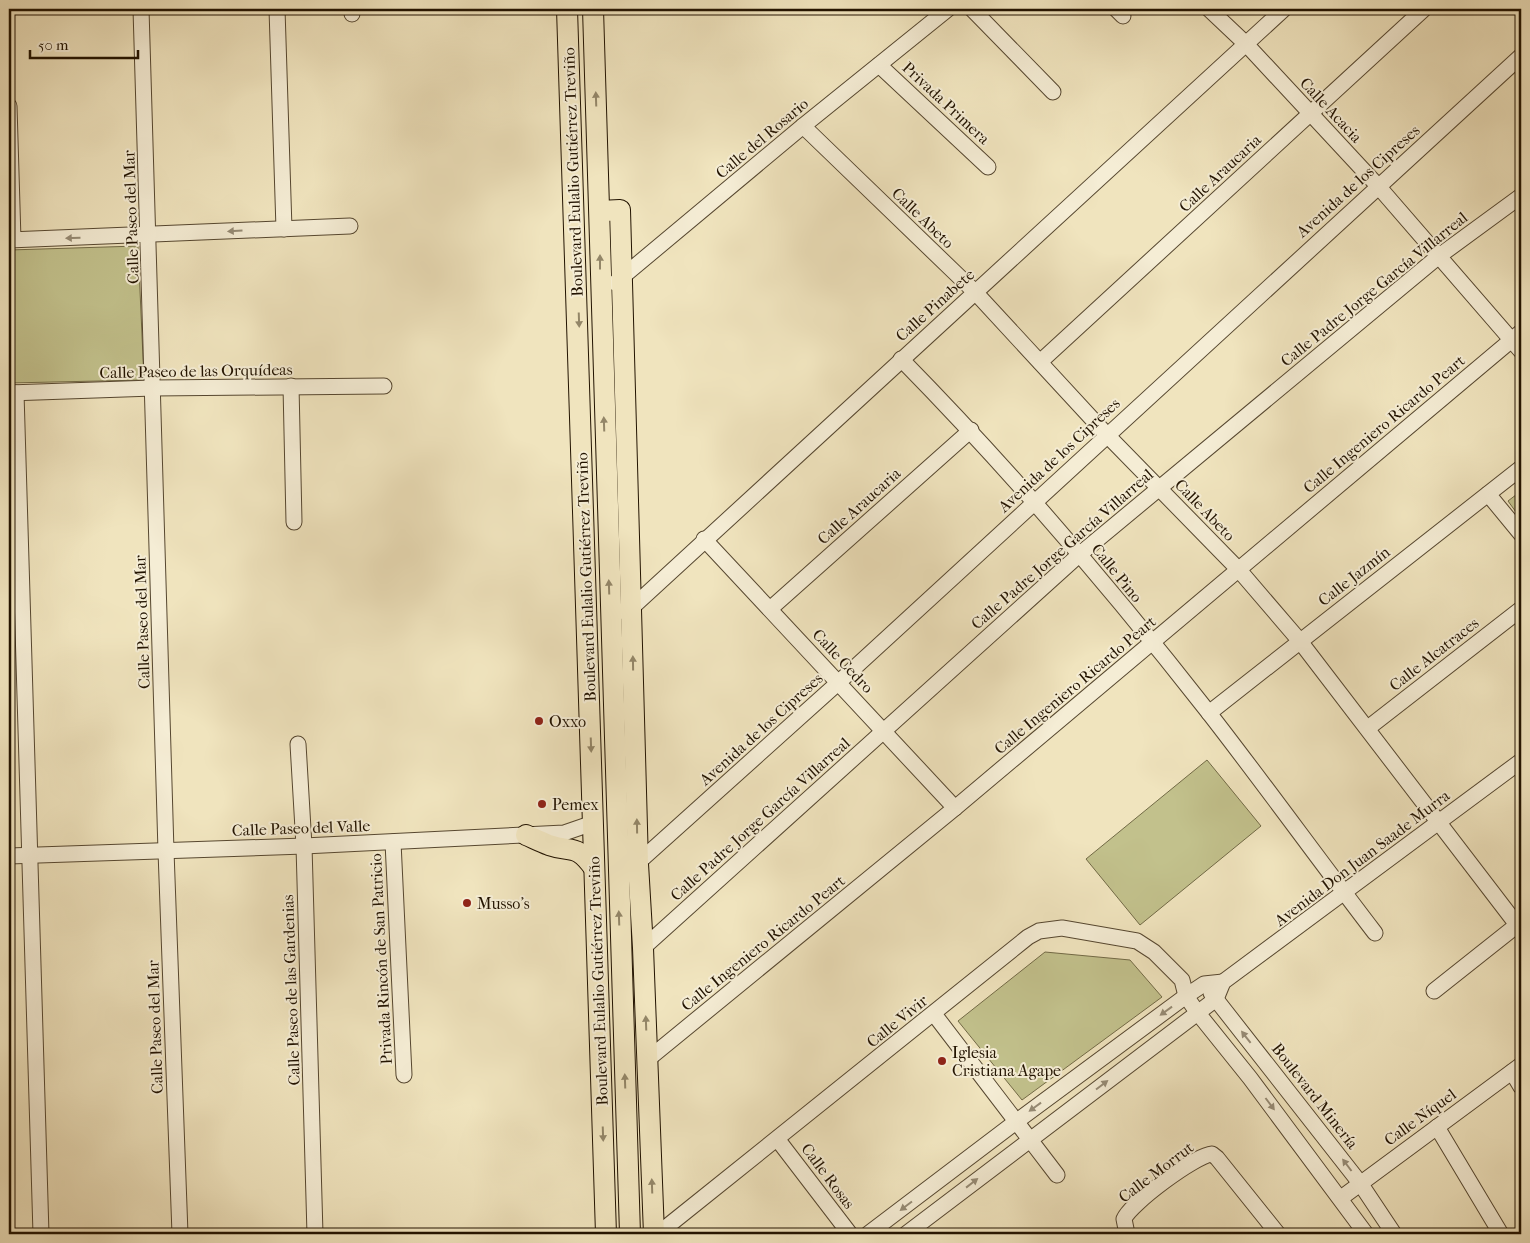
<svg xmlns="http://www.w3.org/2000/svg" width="1530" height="1243" viewBox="0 0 1530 1243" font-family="'IM FELL French Canon',serif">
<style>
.green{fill:#c2c18c;stroke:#726a46}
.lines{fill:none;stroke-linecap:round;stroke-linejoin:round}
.minor-casing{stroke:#564730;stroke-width:17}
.major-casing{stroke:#221300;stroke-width:22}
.minor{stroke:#f5edd5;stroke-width:15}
.major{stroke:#f0e4be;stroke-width:20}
.oneway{fill:#938668}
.oneway2{fill:#968b75}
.poi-dot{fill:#8f2418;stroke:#f5edd5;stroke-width:2}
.labels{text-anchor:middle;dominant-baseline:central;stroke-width:4;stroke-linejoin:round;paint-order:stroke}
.street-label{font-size:16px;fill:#221300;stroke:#f5edd5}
.poi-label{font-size:16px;fill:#221300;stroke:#f5edd5;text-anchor:start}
</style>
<rect width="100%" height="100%" fill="#f0e4be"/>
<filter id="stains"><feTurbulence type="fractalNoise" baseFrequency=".004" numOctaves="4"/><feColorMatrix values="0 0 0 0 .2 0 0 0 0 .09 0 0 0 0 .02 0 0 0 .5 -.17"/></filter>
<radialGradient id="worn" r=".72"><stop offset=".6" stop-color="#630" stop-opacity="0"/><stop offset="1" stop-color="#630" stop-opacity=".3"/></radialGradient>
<g class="green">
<path d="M138 246 144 380 9 383V250Z"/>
<path d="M1521 491V519L1508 501Z"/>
<path d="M1207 760 1261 826 1140 925 1086 859Z"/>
<path d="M1045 952 1130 960 1162 997 1022 1100 958 1021Z"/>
</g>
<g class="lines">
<defs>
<g id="minor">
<path d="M141 9 166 851 180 1234"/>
<path d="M277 9 284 229"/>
<path d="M352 9V14"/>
<path d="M972 9 1053 92"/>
<path d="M1116 9 1123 16"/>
<path d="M1209 9 1246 44 1378 186 1521 351"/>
<path d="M879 65 988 167"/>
<path d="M9 106 13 240"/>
<path d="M803 126 975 292 1107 435 1239 570 1299 640 1521 930"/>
<path d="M9 240 350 226"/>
<path d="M615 283 803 126 948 9"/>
<path d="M901 359C1011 471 1112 589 1209 713 1265 785 1319 860 1375 933"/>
<path d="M1040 362 1424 9"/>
<path d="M291 386 294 522"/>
<path d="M9 393 153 388 384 386"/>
<path d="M16 393 41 1234"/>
<path d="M1488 494 1521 534"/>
<path d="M704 539 955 808"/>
<path d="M770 609 971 430"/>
<path d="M626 613 1284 9"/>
<path d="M1209 713 1521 468"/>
<path d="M1368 728 1521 609"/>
<path d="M298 744 304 846 315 1234"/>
<path d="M393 842 404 1075"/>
<path d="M9 856 304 846 564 833 593 823"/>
<path d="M632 868 839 682 1521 56"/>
<path d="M643 948 1080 554 1439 256 1521 196"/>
<path d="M1434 991 1521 922"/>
<path d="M1211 993 1360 1183 1394 1234"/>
<path d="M934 1014 1057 1175"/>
<path d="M647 1060 955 808 1521 332"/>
<path d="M1512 1072 1521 1087"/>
<path d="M1437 1127 1501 1234"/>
<path d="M778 1140 850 1234"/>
<path d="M1341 1198 1521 1065"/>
<path d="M651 1234 664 1229 1028 937 1039 931 1062 928 1137 941 1154 952 1182 980 1186 996 1197 1012 1250 1078 1366 1234"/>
<path d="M868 1234 1017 1121 1186 996 1204 984 1223 982"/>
<path d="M906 1234 1216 999 1223 982 1521 761"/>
<path d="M1127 1234 1124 1219C1130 1204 1196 1155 1212 1154L1217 1158 1278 1234"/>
</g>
<g id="major">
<path d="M567 9 606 1234"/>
<path d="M593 9 630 1234"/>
<path d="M600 211 620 210 638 864 643 948 654 1234"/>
<path d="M526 835C533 838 541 842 549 845 572 853 576 843 594 868"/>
</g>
</defs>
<use href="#minor" class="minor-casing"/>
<use href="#major" class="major-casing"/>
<use href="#minor" class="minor"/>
<use href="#major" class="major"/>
</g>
<defs><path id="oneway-solid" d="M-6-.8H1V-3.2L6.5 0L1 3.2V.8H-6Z" transform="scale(1.25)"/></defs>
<g class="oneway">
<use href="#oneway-solid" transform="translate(596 99) rotate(-92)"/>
<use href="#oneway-solid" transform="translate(600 262) rotate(-90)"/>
<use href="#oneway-solid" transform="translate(579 320) rotate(88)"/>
<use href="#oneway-solid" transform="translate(604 424) rotate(-92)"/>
<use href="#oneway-solid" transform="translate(609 587) rotate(-92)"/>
<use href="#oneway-solid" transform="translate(633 663) rotate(-91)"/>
<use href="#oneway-solid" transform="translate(591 745) rotate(88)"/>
<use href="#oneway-solid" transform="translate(637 826) rotate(-91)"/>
<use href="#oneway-solid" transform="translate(619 918) rotate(-92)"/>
<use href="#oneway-solid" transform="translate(646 1023) rotate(-92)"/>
<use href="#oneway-solid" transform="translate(625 1081) rotate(-92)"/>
<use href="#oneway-solid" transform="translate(603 1134) rotate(88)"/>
<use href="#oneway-solid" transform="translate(652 1186) rotate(-92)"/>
</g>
<g class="oneway2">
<use href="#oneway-solid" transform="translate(235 231) rotate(177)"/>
<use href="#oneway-solid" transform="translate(73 238) rotate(178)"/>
<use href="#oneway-solid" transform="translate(1166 1011) rotate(144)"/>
<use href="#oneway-solid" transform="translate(1246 1037) rotate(-128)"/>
<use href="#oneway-solid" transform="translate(1102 1085) rotate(-37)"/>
<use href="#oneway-solid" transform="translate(1270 1104) rotate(53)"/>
<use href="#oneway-solid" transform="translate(1035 1107) rotate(144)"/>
<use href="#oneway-solid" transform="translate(1347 1165) rotate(-127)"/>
<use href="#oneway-solid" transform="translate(972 1183) rotate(-38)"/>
<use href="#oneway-solid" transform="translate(906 1206) rotate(143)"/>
</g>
<g class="poi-dot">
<circle cx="539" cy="721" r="5"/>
<circle cx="542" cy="804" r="5"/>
<circle cx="467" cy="903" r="5"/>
<circle cx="942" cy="1061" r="5"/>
</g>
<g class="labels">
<g class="street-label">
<text transform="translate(946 103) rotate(43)">Privada Primera</text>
<text transform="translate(1331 110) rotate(47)">Calle Acacia</text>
<text transform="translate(762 138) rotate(-40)">Calle del Rosario</text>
<text transform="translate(573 172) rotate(-92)">Boulevard Eulalio Gutiérrez Treviño</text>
<text transform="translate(1220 173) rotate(-43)">Calle Araucaria</text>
<text transform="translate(1358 181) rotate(-42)">Avenida de los Cipreses</text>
<text transform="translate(131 217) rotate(-92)">Calle Paseo del Mar</text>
<text transform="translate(923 218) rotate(44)">Calle Abeto</text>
<text transform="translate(1374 289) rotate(-39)">Calle Padre Jorge García Villarreal</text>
<text transform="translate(935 305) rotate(-42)">Calle Pinabete</text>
<text transform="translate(196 371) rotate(-1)">Calle Paseo de las Orquídeas</text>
<text transform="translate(1384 424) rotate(-40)">Calle Ingeniero Ricardo Peart</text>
<text transform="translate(1059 455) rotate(-43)">Avenida de los Cipreses</text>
<text transform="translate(859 506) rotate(-42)">Calle Araucaria</text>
<text transform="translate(1205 510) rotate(46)">Calle Abeto</text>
<text transform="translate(1062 549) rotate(-41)">Calle Padre Jorge García Villarreal</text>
<text transform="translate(1117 573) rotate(51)">Calle Pino</text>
<text transform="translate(1354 576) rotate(-38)">Calle Jazmín</text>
<text transform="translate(586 577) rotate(-92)">Boulevard Eulalio Gutiérrez Treviño</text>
<text transform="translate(142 622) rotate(-92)">Calle Paseo del Mar</text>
<text transform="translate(1434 654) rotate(-38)">Calle Alcatraces</text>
<text transform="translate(843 661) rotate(47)">Calle Cedro</text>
<text transform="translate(1075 685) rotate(-40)">Calle Ingeniero Ricardo Peart</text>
<text transform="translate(761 729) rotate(-42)">Avenida de los Cipreses</text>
<text transform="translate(760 819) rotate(-42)">Calle Padre Jorge García Villarreal</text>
<text transform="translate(301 828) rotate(-2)">Calle Paseo del Valle</text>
<text transform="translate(1362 858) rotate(-37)">Avenida Don Juan Saade Murra</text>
<text transform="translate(763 943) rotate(-39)">Calle Ingeniero Ricardo Peart</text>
<text transform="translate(381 959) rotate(-93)">Privada Rincón de San Patricio</text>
<text transform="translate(598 981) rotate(-92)">Boulevard Eulalio Gutiérrez Treviño</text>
<text transform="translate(291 990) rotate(-92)">Calle Paseo de las Gardenias</text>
<text transform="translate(897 1021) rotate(-39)">Calle Vivir</text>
<text transform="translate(155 1027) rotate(-92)">Calle Paseo del Mar</text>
<text transform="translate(1315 1096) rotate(52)">Boulevard Minería</text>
<text transform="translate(1420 1117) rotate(-36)">Calle Níquel</text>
<text transform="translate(1156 1172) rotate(-37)">Calle Morrut</text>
<text transform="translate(828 1176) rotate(53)">Calle Rosas</text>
</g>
<g class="poi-label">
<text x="549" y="721">Oxxo</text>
<text x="552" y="804">Pemex</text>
<text x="477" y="903">Musso's</text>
<text x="952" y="1052">Iglesia<tspan x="952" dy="18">Cristiana Agape</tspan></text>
</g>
</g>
<rect width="1530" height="1243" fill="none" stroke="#f0e4be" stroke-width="30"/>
<rect x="10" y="10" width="1510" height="1223" fill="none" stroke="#221300" stroke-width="2.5"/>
<rect x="15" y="15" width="1500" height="1213" fill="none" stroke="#221300"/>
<path d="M30 50v8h108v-8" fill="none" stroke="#221300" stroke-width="2.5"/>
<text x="38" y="50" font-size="15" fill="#221300" stroke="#f5edd5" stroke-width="4" paint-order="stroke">50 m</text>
<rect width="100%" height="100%" filter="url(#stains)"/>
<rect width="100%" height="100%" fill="url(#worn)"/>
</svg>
